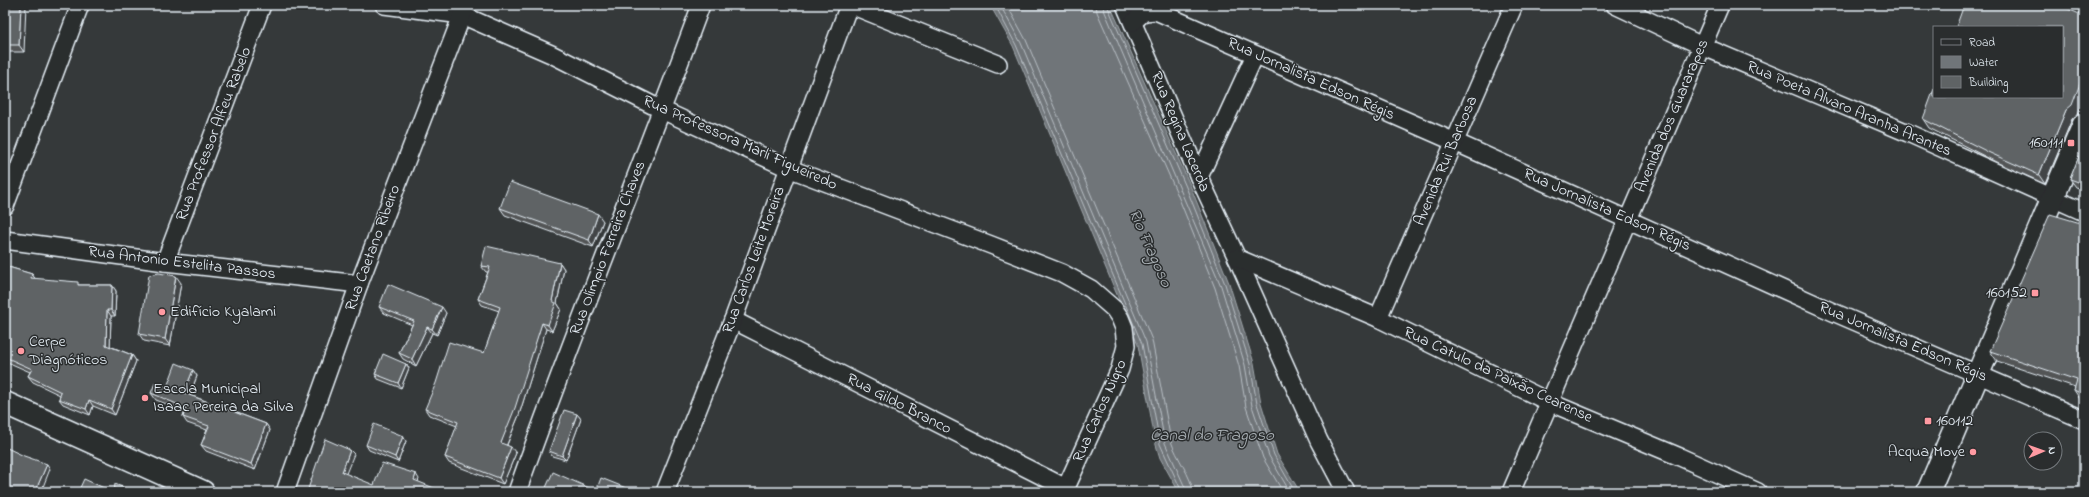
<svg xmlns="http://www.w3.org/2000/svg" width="2089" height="497" viewBox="0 0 2089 497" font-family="'Indie Flower',sans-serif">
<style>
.water{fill:#707579;stroke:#a0a7ac}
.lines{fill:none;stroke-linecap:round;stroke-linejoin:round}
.shore{stroke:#b8bfc5;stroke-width:1}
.street-casing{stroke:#e8f1f8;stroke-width:20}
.secondary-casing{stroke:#e8f1f8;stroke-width:25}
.street{stroke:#2a2d2e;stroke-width:17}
.secondary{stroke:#2a2d2e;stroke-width:22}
.wall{fill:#525557;stroke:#e8f1f8}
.shaded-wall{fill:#424547;stroke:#e8f1f8}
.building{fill:#5f6365;stroke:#e8f1f8}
.poi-dot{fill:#ff9aa2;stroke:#2a2d2e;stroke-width:1.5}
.labels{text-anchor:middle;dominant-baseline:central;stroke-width:3;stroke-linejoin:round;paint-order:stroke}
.street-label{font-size:16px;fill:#e8f1f8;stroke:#2a2d2e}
.poi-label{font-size:16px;fill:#e8f1f8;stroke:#2a2d2e;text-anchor:start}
.water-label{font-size:17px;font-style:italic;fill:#acb3b8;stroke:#2a2d2e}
</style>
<rect width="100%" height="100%" fill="#35393a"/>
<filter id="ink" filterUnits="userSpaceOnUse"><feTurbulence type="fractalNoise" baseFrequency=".025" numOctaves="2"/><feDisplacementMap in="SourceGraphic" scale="8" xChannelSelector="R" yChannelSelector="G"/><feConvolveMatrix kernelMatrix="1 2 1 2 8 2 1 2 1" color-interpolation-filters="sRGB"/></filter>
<g filter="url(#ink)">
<path class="water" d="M990 5H1110L1190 185 1229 283 1254 363 1261 403 1277 454 1300 492H1179L1160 458 1156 445 1138 345 1013 46Z"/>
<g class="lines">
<g class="shore">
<path d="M995 5 1016 45 1142 344 1160 444 1182 492"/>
<path d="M1000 5 1021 43 1146 342 1165 443 1187 492"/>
<path d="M1007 5 1026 40 1152 340 1171 441C1176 457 1192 477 1193 492"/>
<path d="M1096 5 1097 12 1176 191 1215 288 1239 366 1246 407 1263 458 1283 492"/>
<path d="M1102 5 1221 286 1245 365 1252 406 1269 456 1290 492"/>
<path d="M1107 5 1186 187 1225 284 1250 364 1257 404 1274 455 1295 492"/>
</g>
<defs>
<g id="street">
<path d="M384 5 462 15 551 54 662 110 788 168 991 245 1062 273 1091 289 1114 309 1120 318 1124 328 1126 346 1120 369 1064 492"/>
<path d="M851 5 998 64"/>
<path d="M1125 5 1199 177 1237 258 1319 441 1346 492"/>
<path d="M1615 5 1702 46 1908 133 2084 212"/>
<path d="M2075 5 2084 9"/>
<path d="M1133 22 1144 12 1156 11 1455 142 1833 312 2084 420"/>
<path d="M1199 177 1255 55"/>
<path d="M5 206 80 5"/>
<path d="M5 240 165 262 359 284"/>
<path d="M1237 258 1378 318 1551 403 1680 457 1758 492"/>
<path d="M165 262 262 5"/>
<path d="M1378 318 1514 5"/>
<path d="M733 320 1066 488"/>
<path d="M285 492 359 284 466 5"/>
<path d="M517 492C575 328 641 168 701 5"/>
<path d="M665 492 733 320 849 5"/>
<path d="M1511 492 1720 5"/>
</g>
<g id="secondary">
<path d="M5 403 203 492"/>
<path d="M1928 492 2084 124"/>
</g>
</defs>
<use href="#street" class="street-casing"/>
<use href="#secondary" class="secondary-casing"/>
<use href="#street" class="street"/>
<use href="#secondary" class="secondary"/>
</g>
<g class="wall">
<path d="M5 5 24 52H5Z"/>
<path d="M2078 114 2072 119 2045 184 1996 162 1929 128 1923 119Z"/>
<path d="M2084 144V190L2076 187 2070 179Z"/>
<path d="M500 208 603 221 593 247 505 215Z"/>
<path d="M2084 224V401L2080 399 2074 390 2075 387 1997 361 1990 351Z"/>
<path d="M560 263 564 269 557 303 561 309 552 331 546 329 519 415 507 445 516 453 503 484 449 463 445 457 457 426 429 415 425 409 484 353 499 311 482 305 478 299 488 272H486L481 266Z"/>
<path d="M5 266 32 274 35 279 80 285H112L116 291 115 316H111L110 346 132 355 136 361 115 415 93 406 90 415 63 404 59 399 60 395 33 382 28 376 30 372 5 361Z"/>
<path d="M181 283 170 346 144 341 139 334Z"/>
<path d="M379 307 446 313 437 335 432 333 416 366 403 359 399 353 412 325 384 313Z"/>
<path d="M406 364 409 368 401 388 378 379 375 374Z"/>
<path d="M193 370 197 376 190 395 266 424 270 430 255 470 206 451 201 445 207 430 187 423 183 417 185 411 156 400 151 393 167 387Z"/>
<path d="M577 414 581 419 566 460 552 456 549 451Z"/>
<path d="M406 441 398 462 369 450 366 445Z"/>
</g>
<g class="shaded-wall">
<path d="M21 5H26L24 52 19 45Z"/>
<path d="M2084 73V97L2078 114 2072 119 2045 184 2039 175 2066 110Z"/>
<path d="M598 214 603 221 593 247 589 240Z"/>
<path d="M560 263 564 269 557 303 561 309 552 331 548 325 552 301Z"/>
<path d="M32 274 36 280 31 278Z"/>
<path d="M176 276 181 283 170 346 165 339Z"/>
<path d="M112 285 116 291 115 316 111 310Z"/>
<path d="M442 307 446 313 437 335 432 329Z"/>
<path d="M107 310 111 316 110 350 106 345Z"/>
<path d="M542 323 546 329 519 415 505 449 501 443Z"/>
<path d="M427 327 432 333 416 366 412 359Z"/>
<path d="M132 355 136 361 115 415 111 409Z"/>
<path d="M406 364 409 368 401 388 398 383Z"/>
<path d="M193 370 197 376 188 399 184 393Z"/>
<path d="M89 400 93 406 90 415 86 409Z"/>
<path d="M577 414 581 419 566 460 562 456Z"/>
<path d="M266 424 270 430 255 470 251 464Z"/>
<path d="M403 436 406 441 398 462 395 457Z"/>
<path d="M511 447 516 453 503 484 499 478Z"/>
<path d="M350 450 354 454 345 476 342 472Z"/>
<path d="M47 464 50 469 41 492H35Z"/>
<path d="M416 474 419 479 417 485 414 480Z"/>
</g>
<g class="building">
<path d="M5 5H21L19 45H5Z"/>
<path d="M1964 5H2059L2084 16V73L2072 105 2066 110 2039 175 1990 153 1923 119 1934 89V97H2062V27H1956Z"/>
<path d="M2084 144V184L2070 179Z"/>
<path d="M510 182 598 214 589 240 500 208Z"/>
<path d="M2050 214 2084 224V395L2074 390 2077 380 1990 351Z"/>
<path d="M486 246 560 263 552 301 556 303 548 325 542 323 515 408 501 443 511 447 499 478 445 457 458 422 425 409 436 383 449 342 484 353 500 307 478 299 490 267 481 266Z"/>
<path d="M5 266 32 274 31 278 78 282V285H112L111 310H107L106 345 132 355 111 409 89 400 86 409 59 399 61 392 28 376 32 369 5 357Z"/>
<path d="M159 273 176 276 165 339 139 334 149 275Z"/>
<path d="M388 284 442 307 432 329 427 327 412 359 399 353 414 321 379 307Z"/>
<path d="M383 354 406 364 398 383 375 374Z"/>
<path d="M176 363 193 370 184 393 266 424 251 464 201 445 209 426 183 417 186 408 151 393 155 383 167 387Z"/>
<path d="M564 410 577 414 562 456 549 451Z"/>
<path d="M374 424 403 436 395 457 366 445Z"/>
<path d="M325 439 350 450 342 472 374 485 382 463 416 474 414 480 444 492H307Z"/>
<path d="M5 447 24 456 47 464 35 492H5Z"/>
<path d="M553 472 596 491 601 478 636 492H544Z"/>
<path d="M84 479 113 492H78Z"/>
<path d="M115 484 134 492H114Z"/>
</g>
</g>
<g class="poi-dot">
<rect x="2067" y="139" width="8" height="8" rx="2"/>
<rect x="2031" y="289" width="8" height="8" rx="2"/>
<circle cx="162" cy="312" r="4"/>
<circle cx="21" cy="351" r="4"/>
<circle cx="145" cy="398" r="4"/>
<rect x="1924" y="417" width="8" height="8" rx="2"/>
<circle cx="1973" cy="452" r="4"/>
</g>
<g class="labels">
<g class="street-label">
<text transform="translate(1311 79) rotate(24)">Rua Jornalista Edson Régis</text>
<text transform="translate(1849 109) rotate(23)">Rua Poeta Alvaro Aranha Arantes</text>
<text transform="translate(1672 116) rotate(-67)">Avenida dos Guararapes</text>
<text transform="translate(1180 132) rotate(67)">Rua Regina Lacerda</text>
<text transform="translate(214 134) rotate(-69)">Rua Professor Alfeu Rabelo</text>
<text transform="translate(740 143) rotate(24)">Rua Professora Marli Figueiredo</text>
<text transform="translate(1446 161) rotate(-67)">Avenida Rui Barbosa</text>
<text transform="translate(1607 210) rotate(24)">Rua Jornalista Edson Régis</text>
<text transform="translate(373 248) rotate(-70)">Rua Caetano Ribeiro</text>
<text transform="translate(608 248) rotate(-69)">Rua Olímpio Ferreira Chaves</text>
<text transform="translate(754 260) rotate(-70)">Rua Carlos Leite Moreira</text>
<text transform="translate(182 263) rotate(7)">Rua Antonio Estelita Passos</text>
<text transform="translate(1903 342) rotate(23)">Rua Jornalista Edson Régis</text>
<text transform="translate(1498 375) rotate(25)">Rua Catulo da Paixão Cearense</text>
<text transform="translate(899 404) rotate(27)">Rua Gildo Branco</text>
<text transform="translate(1100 411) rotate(-66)">Rua Carlos Nigro</text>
</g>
<g class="poi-label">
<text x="2063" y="143" text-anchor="end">160111</text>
<text x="2027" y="293" text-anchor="end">160152</text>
<text x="170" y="312">Edifício Kyalami</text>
<text x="29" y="342">Cerpe<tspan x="29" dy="18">Diagnóticos</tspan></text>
<text x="153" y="389">Escola Municipal<tspan x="153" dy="18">Isaac Pereira da Silva</tspan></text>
<text x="1936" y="421">160112</text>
<text x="1965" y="452" text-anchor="end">Acqua Move</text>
</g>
<g class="water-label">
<text transform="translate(1150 248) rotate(66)">Rio Fragoso</text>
<text x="1212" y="435">Canal do Fragoso</text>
</g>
</g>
<rect width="2089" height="497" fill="none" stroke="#2a2d2e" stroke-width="20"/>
<rect x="10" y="10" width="2069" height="477" fill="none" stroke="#e8f1f8" stroke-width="1.5" filter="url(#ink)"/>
<rect x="1933" y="26" width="130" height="72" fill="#2a2d2e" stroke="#767b7f"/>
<rect x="1941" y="39" width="20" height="6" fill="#2a2d2e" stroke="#767b7f"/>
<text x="1969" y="46" font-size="12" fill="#e8f1f8">Road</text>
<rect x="1941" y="56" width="20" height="12" fill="#707579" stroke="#767b7f"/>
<text x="1969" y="66" font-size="12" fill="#e8f1f8">Water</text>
<rect x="1941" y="76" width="20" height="12" fill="#5f6365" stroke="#767b7f"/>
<text x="1969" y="86" font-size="12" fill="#e8f1f8">Building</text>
<g transform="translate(2043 451) rotate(88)"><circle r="19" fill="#2a2d2e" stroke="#767b7f"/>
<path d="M0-3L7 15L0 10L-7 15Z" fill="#ff9aa2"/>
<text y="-6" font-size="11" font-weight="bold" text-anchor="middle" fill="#e8f1f8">N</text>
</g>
</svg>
